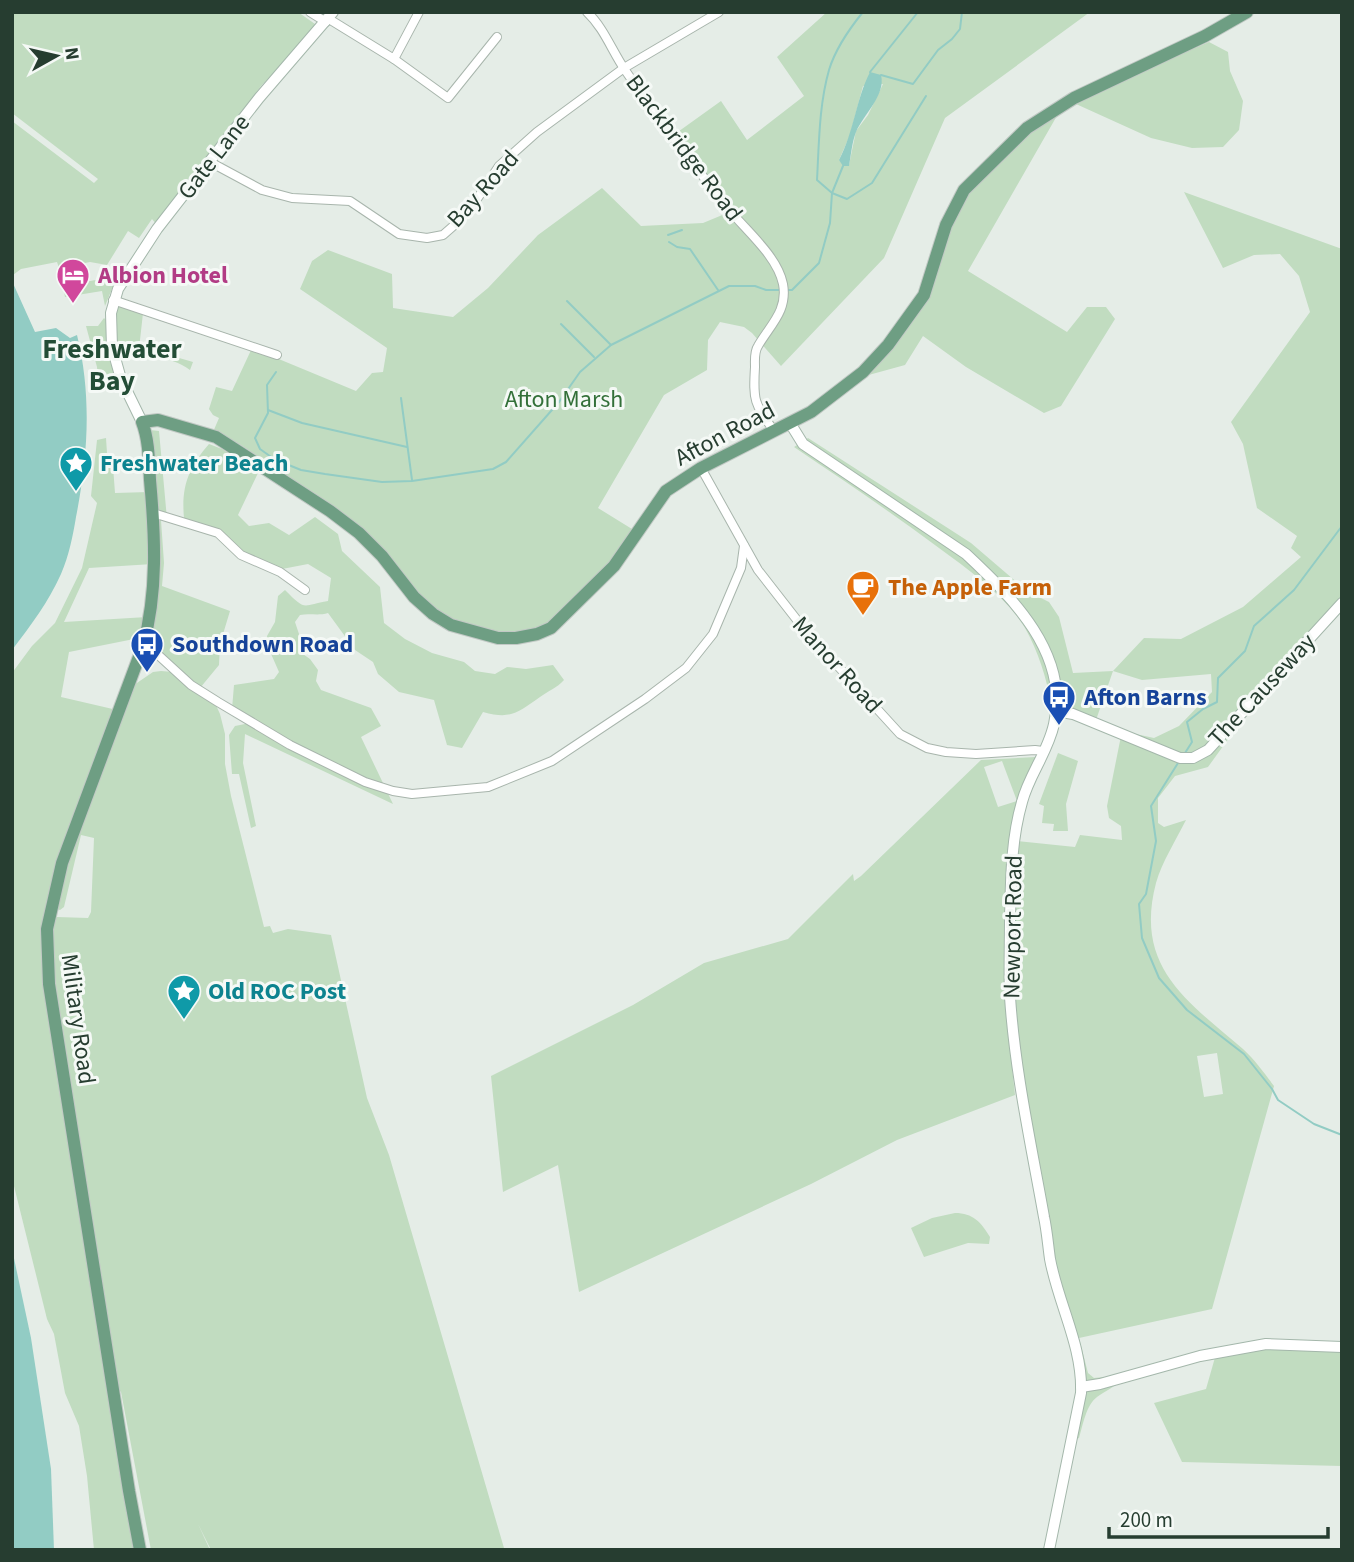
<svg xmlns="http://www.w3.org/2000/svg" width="1354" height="1562" viewBox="0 0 1354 1562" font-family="'Source Sans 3',sans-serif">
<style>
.green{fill:#c1dcc0;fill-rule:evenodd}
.water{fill:#92ccc4}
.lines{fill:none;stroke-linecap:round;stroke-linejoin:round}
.stream{stroke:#92ccc4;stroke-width:2}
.street-casing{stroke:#a8b5ac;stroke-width:10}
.secondary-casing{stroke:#a4b7ab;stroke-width:12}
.primary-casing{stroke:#c2c9c5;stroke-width:14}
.street{stroke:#fff;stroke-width:8}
.secondary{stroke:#fff;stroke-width:10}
.primary{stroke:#6e9e83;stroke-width:12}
.labels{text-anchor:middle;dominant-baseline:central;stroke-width:6;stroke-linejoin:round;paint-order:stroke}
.street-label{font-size:24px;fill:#263d30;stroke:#f5f9f6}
.hotel-label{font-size:24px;font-weight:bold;fill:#b23c85;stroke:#f5f9f6;text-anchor:start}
.park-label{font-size:24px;fill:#337039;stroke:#f5f9f6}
.culture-label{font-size:24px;font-weight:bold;fill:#0d838f;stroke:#f5f9f6;text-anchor:start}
.food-label{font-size:24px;font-weight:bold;fill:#c56008;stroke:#f5f9f6;text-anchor:start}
.transit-label{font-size:24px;font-weight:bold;fill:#164399;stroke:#f5f9f6;text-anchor:start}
.quarter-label{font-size:28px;font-weight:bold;fill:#234d36;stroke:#f5f9f6}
</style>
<rect width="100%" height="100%" fill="#e5ede7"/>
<g class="green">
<path d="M12 12H298L315 24 313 31 261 86 157 225 152 219 139 238 128 231 107 265 90 262 59 268 57 262 21 269 13 275 12 121 94 183 98 179 12 113Z"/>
<path d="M827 12H1090L945 118 884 258 781 366 752 333 744 327 720 322 708 340 707 370 664 395 598 508 632 529 610 564 548 623 535 629 501 634 455 620 437 612 417 595 362 529 333 506 241 445 213 432 219 418 213 415 209 409 216 387 232 391 252 348 356 391 372 373 383 372 387 348 300 289 312 261 328 250 392 274 393 308 453 317 488 288 538 235 602 188 641 226 703 223 732 211 675 134 721 101 747 140 804 96 777 57ZM883 84 868 115 856 131 849 165 839 160 850 135 863 86Z"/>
<path d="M1209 42 1228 52 1230 71 1243 101 1239 130 1223 147 1192 148 1151 138 1076 104 1136 73Z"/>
<path d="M1058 114 968 271 1067 332 1087 307H1106L1115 319 1061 406 1044 413 966 367 923 336 905 365 865 376 929 298 952 227 968 192 1028 132Z"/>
<path d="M1184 192 1342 249V609L1242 720 1208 767 1175 776 1158 798V823L1164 827 1186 820C1176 840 1162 862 1156 883 1134 967 1187 1001 1243 1049 1255 1060 1265 1074 1274 1086L1212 1309 1079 1338 1088 1373 1094 1378 1115 1376 1120 1380C1113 1389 1106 1390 1097 1397 1086 1405 1083 1425 1079 1438L1073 1440 1082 1390 1061 1291 1032 1135 1014 1008 1017 841 1075 847 1080 835 1122 840 1121 826 1109 818 1107 806 1122 731 1154 738 1179 726 1212 692 1211 674 1142 680 1113 671 1096 720 1051 704C1047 679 1038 651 1025 628 1005 595 970 571 939 548 892 513 843 480 794 447L808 438 971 543 1027 591 1049 602 1059 617 1073 673 1113 671 1144 638 1181 639 1243 607 1301 557 1291 548 1297 536 1257 508 1243 444 1231 422 1310 312 1299 276 1280 254 1254 255 1223 268ZM1217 1053 1223 1094 1204 1097 1197 1056Z"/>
<path d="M101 279 114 284 105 306 102 291 65 297 63 286Z"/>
<path d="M117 305 143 313 139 349 162 353 193 362 190 370C169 355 146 356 121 354 114 341 114 319 117 305Z"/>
<path d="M104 318 107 321 109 359 121 389 99 391 97 367 86 326H98Z"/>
<path d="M150 430 159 431 167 519 161 520 164 563 162 586 230 611 220 644 219 665 200 688 159 652 156 635 150 630Z"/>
<path d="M106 438 107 453H112L115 493 149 492 153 564 89 568 64 622 147 617 144 637 69 652 61 697 117 710 99 757 44 944 138 1550H94L87 1476 79 1426 65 1393 54 1334 47 1319 12 1178V673L32 646 55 623 82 568 97 503 91 496 97 440Z"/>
<path d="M209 444 222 449 258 473 238 515 249 526 269 523 289 535 315 517 338 534 342 551 380 587 384 623 405 639 432 653 464 662 475 671 495 674 507 667 526 669 553 665 564 680C557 688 548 691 540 697 518 712 512 720 483 712L462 748 447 745 434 700 399 692 378 674 373 662 355 650 328 613C319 616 309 613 300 615L295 622 301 640 300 652 310 659 318 670 316 681 321 690 371 708 381 726 361 737 393 804 245 734 243 763 256 826 251 828 239 774H232L229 735 235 726 255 722 232 709 234 685 274 679 279 672 268 647 267 636 275 622 278 596 285 590C306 611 301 606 328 601L331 578 308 564 282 569 243 552 219 530 184 518C181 486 189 467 209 444Z"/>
<path d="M161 671 173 672 215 703 220 714 225 734V764L231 796 264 927 270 926 273 933 288 929 331 935 367 1098 389 1155 504 1548 500 1550H211L198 1524 210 1550H151L121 1392 115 1386 52 984 50 921 57 917 88 918 91 912 94 838 81 835 64 907 60 910 57 909 64 863 131 687 153 672Z"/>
<path d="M1058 753 1078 761 1066 804 1068 831H1053L1054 824 1042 823 1044 806 1039 804Z"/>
<path d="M1036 757 1019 802 1005 1001 1015 1095 897 1140 811 1184 579 1292 558 1165 503 1192 491 1076 633 1005 704 963 788 939 853 874 854 881 861 876 981 760ZM1002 761 1017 801 998 807 984 767Z"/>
<path d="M955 1213C973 1213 981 1222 990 1237L989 1244 968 1243 924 1257 911 1228 932 1218Z"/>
<path d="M1266 1346 1342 1349V1466L1182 1462 1154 1403 1206 1389 1216 1354Z"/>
</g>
<g class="water">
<path d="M870 72 881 75C886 95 864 114 856 132 852 142 851 155 849 166H843L839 160C854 132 856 99 870 72Z"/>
<path d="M12 281 35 332 56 328 70 338 77 335C92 396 88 456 76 517 73 535 69 556 61 574 48 603 31 625 12 650Z"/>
<path d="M12 1249 31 1338 51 1469 54 1550H12Z"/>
</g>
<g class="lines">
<g class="stream">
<path d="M863 12C850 28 835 50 829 70 819 105 819 144 817 180L832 193 847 199 872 183 926 96"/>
<path d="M870 72 918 12"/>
<path d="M881 75 913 84 938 50 952 39 960 29 962 12"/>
<path d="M668 235 682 230"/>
<path d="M669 242 677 247 690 249 718 290"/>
<path d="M786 290H792L819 263 830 223 832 193 843 166"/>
<path d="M567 301 611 345"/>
<path d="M561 324 594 357"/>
<path d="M276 372 267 385 268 413 255 438 260 449 274 459 301 470 325 474 382 482 412 481 493 469 506 462 559 402 580 372 611 345 729 286H755L766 290H780"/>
<path d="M401 398 412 480"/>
<path d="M268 410 302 423 407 447"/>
<path d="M1185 753 1192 742 1187 722 1203 709 1217 702 1218 678 1245 651 1254 626 1294 590 1342 526"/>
<path d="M1178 763 1151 806 1156 841 1146 894 1139 904 1142 938 1159 978 1187 1010 1244 1054 1272 1089 1278 1100 1314 1124 1342 1135"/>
</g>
<defs>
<g id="street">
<path d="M310 12 326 22"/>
<path d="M587 12C604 28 612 51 625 70 657 117 692 163 727 207 745 230 777 255 783 284 788 311 770 325 758 346 754 352 755 360 755 367 753 401 754 403 774 431"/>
<path d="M329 19 394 59 419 12"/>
<path d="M394 59 448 98 497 37"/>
<path d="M210 162 262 190 292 198 350 201 399 234 427 238 443 235 459 221 473 205 499 166 537 132 624 68 719 12"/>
<path d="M113 300 277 355"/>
<path d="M701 468 758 570 804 629 900 734 927 748 946 752 976 754 1035 750 1043 751"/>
<path d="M153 513 218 533 241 555 280 572 305 590"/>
<path d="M143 646 156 653 191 685 218 702 290 745 365 782 393 791 412 794 488 787 552 761 645 699 686 668 713 634 741 568 744 546"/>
</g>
<g id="secondary">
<path d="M142 422 121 379 112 347 111 313 118 289 157 229 259 98 333 12"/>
<path d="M790 423 803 444 966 554C1012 597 1070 654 1054 724 1048 752 1029 775 1022 802 1011 840 1011 879 1010 918 1010 944 1009 971 1010 997 1015 1072 1031 1144 1044 1217 1047 1231 1048 1245 1050 1259 1058 1303 1083 1347 1081 1393L1049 1550"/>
<path d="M1056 711 1073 714 1180 758H1193L1208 750 1342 603"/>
<path d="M1081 1387 1100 1384 1200 1356 1266 1344 1342 1347"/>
</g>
<path id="primary" d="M140 1550 129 1491 49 984 47 929 62 863 143 646C158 592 155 536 150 480 149 461 149 440 142 422L158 420 216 437 330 511 359 533 382 556 414 597 433 614 451 625 498 638H516L537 634 551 628 614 566 666 491 701 468 811 412 863 372 888 345 924 295 946 225 964 190 1027 128 1074 98 1205 36 1247 12"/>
</defs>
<use href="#street" class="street-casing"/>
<use href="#secondary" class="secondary-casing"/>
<use href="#primary" class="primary-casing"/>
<use href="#street" class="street"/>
<use href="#secondary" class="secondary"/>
<use href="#primary" class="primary"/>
</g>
<defs>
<symbol id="hotel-pin" viewBox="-11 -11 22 30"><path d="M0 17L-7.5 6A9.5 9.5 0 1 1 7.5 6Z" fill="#d1479c" stroke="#f5f9f6"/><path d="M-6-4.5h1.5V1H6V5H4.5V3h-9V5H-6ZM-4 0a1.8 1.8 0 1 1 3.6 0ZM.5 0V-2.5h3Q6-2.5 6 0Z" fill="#fff"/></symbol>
<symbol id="sight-pin" viewBox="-11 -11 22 30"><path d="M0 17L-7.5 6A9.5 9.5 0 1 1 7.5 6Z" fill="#0f9aa8" stroke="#f5f9f6"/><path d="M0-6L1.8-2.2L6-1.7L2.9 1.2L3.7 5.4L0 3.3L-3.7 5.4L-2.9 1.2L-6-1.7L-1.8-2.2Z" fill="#fff"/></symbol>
<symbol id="cafe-pin" viewBox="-11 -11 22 30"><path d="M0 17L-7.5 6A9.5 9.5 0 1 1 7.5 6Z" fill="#e8710a" stroke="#f5f9f6"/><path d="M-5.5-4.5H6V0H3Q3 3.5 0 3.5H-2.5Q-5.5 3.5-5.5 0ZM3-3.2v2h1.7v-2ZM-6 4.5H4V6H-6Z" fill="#fff"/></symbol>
<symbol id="bus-pin" viewBox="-11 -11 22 30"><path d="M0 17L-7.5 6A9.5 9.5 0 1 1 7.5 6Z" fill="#1a4fb4" stroke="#f5f9f6"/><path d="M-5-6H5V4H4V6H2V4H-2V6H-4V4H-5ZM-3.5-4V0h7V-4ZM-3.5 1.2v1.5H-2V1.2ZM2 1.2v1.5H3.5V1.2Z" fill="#fff"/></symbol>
</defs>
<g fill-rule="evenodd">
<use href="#hotel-pin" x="54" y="256" width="38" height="52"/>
<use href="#sight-pin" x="57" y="444" width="38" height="52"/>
<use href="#cafe-pin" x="844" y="568" width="38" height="52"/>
<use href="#bus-pin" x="128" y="625" width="38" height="52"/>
<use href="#bus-pin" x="1040" y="678" width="38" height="52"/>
<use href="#sight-pin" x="165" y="972" width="38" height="52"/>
</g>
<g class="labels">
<g class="street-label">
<text transform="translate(684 148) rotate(53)">Blackbridge Road</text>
<text transform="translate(214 157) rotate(-52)">Gate Lane</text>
<text transform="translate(483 189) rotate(-48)">Bay Road</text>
<text transform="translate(725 434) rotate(-28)">Afton Road</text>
<text transform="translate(837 665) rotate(48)">Manor Road</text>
<text transform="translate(1262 690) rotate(-47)">The Causeway</text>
<text transform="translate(1013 927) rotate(-89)">Newport Road</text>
<text transform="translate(78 1019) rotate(82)">Military Road</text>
</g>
<g class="hotel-label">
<text x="98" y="275">Albion Hotel</text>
</g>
<g class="park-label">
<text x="564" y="399">Afton Marsh</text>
</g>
<g class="culture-label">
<text x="100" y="463">Freshwater Beach</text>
<text x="208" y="991">Old ROC Post</text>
</g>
<g class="food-label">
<text x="888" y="587">The Apple Farm</text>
</g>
<g class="transit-label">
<text x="172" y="644">Southdown Road</text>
<text x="1084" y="697">Afton Barns</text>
</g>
<g class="quarter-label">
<text x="112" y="349">Freshwater<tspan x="112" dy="32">Bay</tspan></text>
</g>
</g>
<rect width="1354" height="1562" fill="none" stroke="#263d30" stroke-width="28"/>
<g transform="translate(56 56) rotate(82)" stroke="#f5f9f6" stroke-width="5" paint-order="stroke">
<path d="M0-5L12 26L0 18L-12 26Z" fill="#263d30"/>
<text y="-10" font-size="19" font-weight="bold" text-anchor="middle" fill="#263d30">N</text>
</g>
<path d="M1109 1527v10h219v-10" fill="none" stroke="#263d30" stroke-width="3.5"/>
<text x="1120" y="1527" font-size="21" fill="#263d30" stroke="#f5f9f6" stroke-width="5" paint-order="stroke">200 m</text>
</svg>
